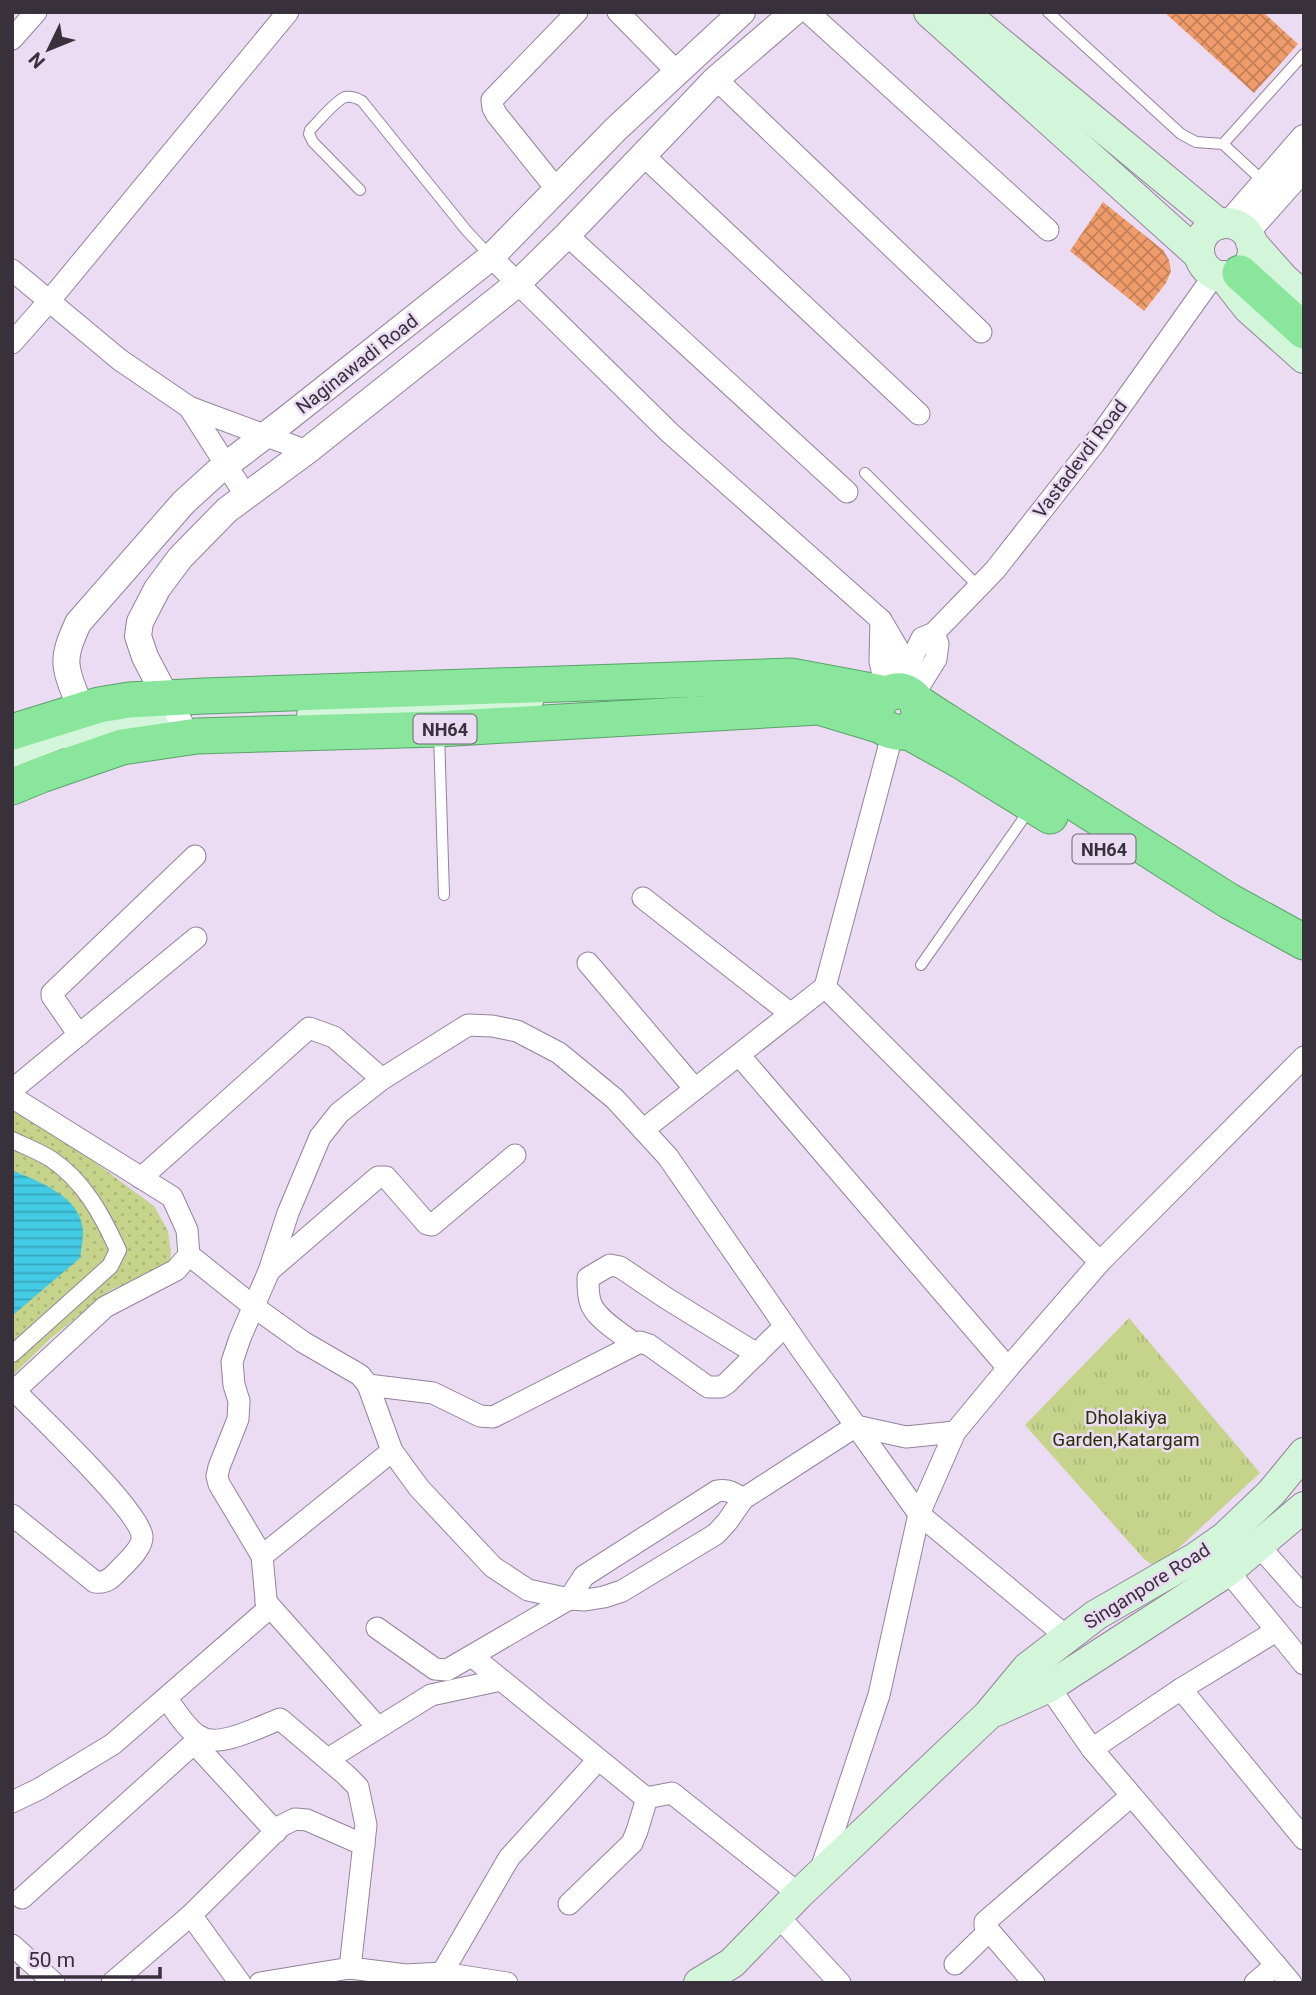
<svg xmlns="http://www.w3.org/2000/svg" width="1316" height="1995" viewBox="0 0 1316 1995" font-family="Roboto,sans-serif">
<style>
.park{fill:url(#park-tufts)}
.garden{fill:url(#garden-dots)}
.water{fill:url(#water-rules)}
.building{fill:url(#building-cross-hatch)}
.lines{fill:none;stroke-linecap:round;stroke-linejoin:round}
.service-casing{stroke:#938499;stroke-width:12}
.pedestrian-casing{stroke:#938499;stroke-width:18}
.minor-casing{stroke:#938499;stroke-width:23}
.tertiary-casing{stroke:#938499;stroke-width:28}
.secondary-casing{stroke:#938499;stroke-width:32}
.trunk-casing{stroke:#5aa26a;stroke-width:37}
.service{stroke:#fff;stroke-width:10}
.pedestrian{stroke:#fff;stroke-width:16}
.minor{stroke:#fff;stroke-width:21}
.tertiary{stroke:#fff;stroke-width:26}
.secondary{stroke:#d3f5da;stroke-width:30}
.trunk{stroke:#8ae69c;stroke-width:35}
.labels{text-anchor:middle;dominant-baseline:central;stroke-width:5;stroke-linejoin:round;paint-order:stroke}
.shield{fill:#ebdbf3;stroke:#6e6472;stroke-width:2}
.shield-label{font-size:18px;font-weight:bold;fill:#38313b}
.street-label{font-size:19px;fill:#38313b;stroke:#ebdbf3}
.park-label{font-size:19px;fill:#2a3008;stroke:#ebdbf3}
</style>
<defs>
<pattern id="park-tufts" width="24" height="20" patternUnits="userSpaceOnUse" patternTransform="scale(1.75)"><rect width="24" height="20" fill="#c6d48b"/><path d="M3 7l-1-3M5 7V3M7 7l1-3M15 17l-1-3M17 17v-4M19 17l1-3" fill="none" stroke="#abb679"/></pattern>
<pattern id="garden-dots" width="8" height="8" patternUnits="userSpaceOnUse" patternTransform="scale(1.75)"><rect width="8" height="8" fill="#c6d48b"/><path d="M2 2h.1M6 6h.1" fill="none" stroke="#abb679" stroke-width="1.8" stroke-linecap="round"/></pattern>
<pattern id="water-rules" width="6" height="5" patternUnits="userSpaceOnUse" patternTransform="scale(1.75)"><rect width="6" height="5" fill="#43cbe6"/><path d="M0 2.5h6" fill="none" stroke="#39a5bc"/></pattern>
<pattern id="building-cross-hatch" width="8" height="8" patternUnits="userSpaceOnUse" patternTransform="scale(1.75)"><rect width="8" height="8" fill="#f09c6a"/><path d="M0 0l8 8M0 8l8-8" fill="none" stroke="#c38058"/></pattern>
</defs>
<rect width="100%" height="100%" fill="#ebdbf3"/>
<path class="park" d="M1129 1318 1260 1473 1157 1568 1144 1559 1025 1425Z"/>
<path class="garden" d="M12 1107 62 1138 154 1206 168 1231 171 1253 170 1263 109 1291 51 1338 12 1376Z"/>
<path class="water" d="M12 1170C39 1182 81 1196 83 1231 83 1240 81 1250 80 1258L12 1316Z"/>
<g class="building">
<path d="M1164 12H1263L1298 44 1254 93Z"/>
<path d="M1103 202 1163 250 1169 260 1171 271 1166 283 1144 311 1070 251Z"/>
</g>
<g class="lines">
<defs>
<g id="service">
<path d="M1048 12 1181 134 1196 142 1223 144 1265 183"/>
<path d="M1223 144 1304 54"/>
<path d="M360 190 313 142 309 134 310 130C318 122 335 101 345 97 350 96 357 98 362 101L466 230 491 257"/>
<path d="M865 473 979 587"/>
<path d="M439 733 444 895"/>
<path d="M921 965 1030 809"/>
</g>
<path id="pedestrian" d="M12 1140C25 1146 40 1152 51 1159 84 1181 102 1215 118 1250L110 1266 12 1354"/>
<g id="minor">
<path d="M618 12 678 73"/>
<path d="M808 12 1048 230"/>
<path d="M12 39 36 12"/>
<path d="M716 79 981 332"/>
<path d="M644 156 919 414"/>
<path d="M558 191 497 115 493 108 492 100 577 12"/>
<path d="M567 235 847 492"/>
<path d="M491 257 670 433 881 620 901 654 897 691"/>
<path d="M12 270 120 360 189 407 307 451"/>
<path d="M12 343 50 300 288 12"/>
<path d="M189 407 246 496"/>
<path d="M881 620 880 661 887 694"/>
<path d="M905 673 922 638 934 633 995 570 1094 444 1215 274"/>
<path d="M913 696 936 659 938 644 934 633"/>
<path d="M893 732 825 987 1100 1262"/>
<path d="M643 898 791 1014"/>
<path d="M588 963 695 1089"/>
<path d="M79 1035 52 996V993L195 856"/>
<path d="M739 1055 1008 1368"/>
<path d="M12 1090 196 938"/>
<path d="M12 1097 172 1197 187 1230 189 1255 176 1270 105 1307 12 1393"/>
<path d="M643 1130 825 987"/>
<path d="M141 1178 309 1028 334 1037 382 1079"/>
<path d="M189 1255 253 1306 303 1342 360 1375 368 1385 392 1451 419 1488 493 1567 528 1590 569 1599 585 1600 604 1597 622 1591 716 1534 727 1522 743 1499 856 1426 906 1437 955 1432"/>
<path d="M270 1270 378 1177H386L427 1224 432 1225 515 1155"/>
<path d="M635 1344C622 1334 594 1318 590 1301 588 1294 588 1286 588 1278L610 1265 620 1267 666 1298 757 1354"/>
<path d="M368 1385 433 1393 480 1416 493 1417 640 1342 649 1345 708 1387H721L727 1383 785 1326"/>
<path d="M12 1515 95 1582C108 1584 114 1575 122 1567 129 1560 143 1547 142 1536 139 1510 38 1415 15 1391"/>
<path d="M1259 1546 1304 1597"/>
<path d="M262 1556 392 1451"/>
<path d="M1228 1571 1304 1664"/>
<path d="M266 1602 372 1721"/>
<path d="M377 1628 435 1669 447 1670 569 1599 584 1576 717 1491C728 1489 734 1493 743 1499"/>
<path d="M472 1656 646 1798 672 1793 799 1894"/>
<path d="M1049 1687 1092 1749 1291 1983"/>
<path d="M1181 1689 1304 1839"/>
<path d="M167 1699C176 1711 186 1729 200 1737 220 1748 259 1727 280 1719L346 1775 358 1787 366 1825 350 1968"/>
<path d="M194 1743 276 1832"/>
<path d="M1092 1749 1181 1689 1276 1631"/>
<path d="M328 1759 431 1695 501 1680"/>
<path d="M12 1802 39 1789 113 1744 267 1610 262 1556 219 1484 217 1476 219 1467 238 1419 239 1401 234 1385 232 1362 240 1338 269 1271 288 1213 320 1137 339 1113 382 1079 468 1025 492 1026 517 1031 559 1053 615 1099 668 1157 803 1352 919 1514 1067 1637"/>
<path d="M820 1872 879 1695 919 1514 955 1432 1008 1368 1100 1262 1304 1057"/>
<path d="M22 1898 201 1737"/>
<path d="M569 1904 632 1843 637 1831 647 1798"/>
<path d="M191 1915 240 1983"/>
<path d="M777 1915 840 1983"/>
<path d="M12 1945 54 1983"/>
<path d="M955 1964 989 1931"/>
<path d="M442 1973 509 1858 598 1760"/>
<path d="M112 1983 191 1915 281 1826 295 1819 307 1820 364 1845"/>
<path d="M260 1983 350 1968 406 1975 442 1973 507 1983"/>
<path d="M1034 1983 985 1926V1922L1131 1796"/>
<path d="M1255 1983 1276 1965"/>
</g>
<g id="tertiary">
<path d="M1230 223 1304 138"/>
<path d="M1246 232 1304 167"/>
<path d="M90 726C83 712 69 683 67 668 64 653 72 637 78 623L184 502 217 472 284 421 491 257 616 129 742 12"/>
<path d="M187 737 145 657 138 636 140 622 157 589 180 558 227 510 307 451 517 284 567 235 716 79 794 12"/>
</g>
<g id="secondary">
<path d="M929 12 1199 255"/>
<path d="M963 12 1219 224"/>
<circle cx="1226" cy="250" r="27"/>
<path d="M1251 242 1284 279 1304 297"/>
<path d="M1223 276 1248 308 1304 358"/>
<path d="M312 716 486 708 501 699 529 698"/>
<path d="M12 752 61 733 85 735 154 726"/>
<path d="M996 1711 1049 1687 1228 1571 1304 1507"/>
<path d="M699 1983 732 1963 799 1894 988 1715 1027 1668 1096 1615 1195 1558 1225 1537 1271 1493 1304 1453"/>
</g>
<g id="trunk">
<path d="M1240 273 1304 331"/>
<path d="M917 702C931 749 859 735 880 701 887 691 899 688 909 694 914 697 917 702 921 705 930 711 939 717 949 723L1229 901 1304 942"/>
<path d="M907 731 961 761 1050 816"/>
<path d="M12 732 99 705 129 700 204 696 791 676 887 694"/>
<path d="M12 787 41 775 122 747 197 736 438 729 819 707 882 726"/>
</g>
</defs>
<use href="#service" class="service-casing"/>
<use href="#pedestrian" class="pedestrian-casing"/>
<use href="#minor" class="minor-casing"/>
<use href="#tertiary" class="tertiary-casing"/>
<use href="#secondary" class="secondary-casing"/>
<use href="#trunk" class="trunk-casing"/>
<use href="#service" class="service"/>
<use href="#pedestrian" class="pedestrian"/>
<use href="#minor" class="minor"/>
<use href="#tertiary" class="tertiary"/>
<use href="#secondary" class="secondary"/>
<use href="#trunk" class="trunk"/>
</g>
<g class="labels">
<g class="shield">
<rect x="413.5" y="714.5" width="63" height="29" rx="5"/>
<rect x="1072.5" y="834.5" width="63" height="29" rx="5"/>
</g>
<g class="shield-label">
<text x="445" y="729">NH64</text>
<text x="1104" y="849">NH64</text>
</g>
<g class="street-label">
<text transform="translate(357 364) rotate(-38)">Naginawadi Road</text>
<text transform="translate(1080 459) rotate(-53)">Vastadevdi Road</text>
<text transform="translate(1147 1586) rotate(-32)">Singanpore Road</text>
</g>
<g class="park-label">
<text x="1126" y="1417">Dholakiya<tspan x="1126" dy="22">Garden,Katargam</tspan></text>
</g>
</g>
<rect width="1316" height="1995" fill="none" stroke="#38313b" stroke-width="28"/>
<g transform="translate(49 49) rotate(227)" stroke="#ebdbf3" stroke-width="5" paint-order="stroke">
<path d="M0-5L12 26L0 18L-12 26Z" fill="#38313b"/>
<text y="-10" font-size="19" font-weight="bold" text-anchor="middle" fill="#38313b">N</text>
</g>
<path d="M18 1967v10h142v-10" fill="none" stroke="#38313b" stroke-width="3.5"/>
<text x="28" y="1967" font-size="21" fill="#38313b" stroke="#ebdbf3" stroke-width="5" paint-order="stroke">50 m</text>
</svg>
